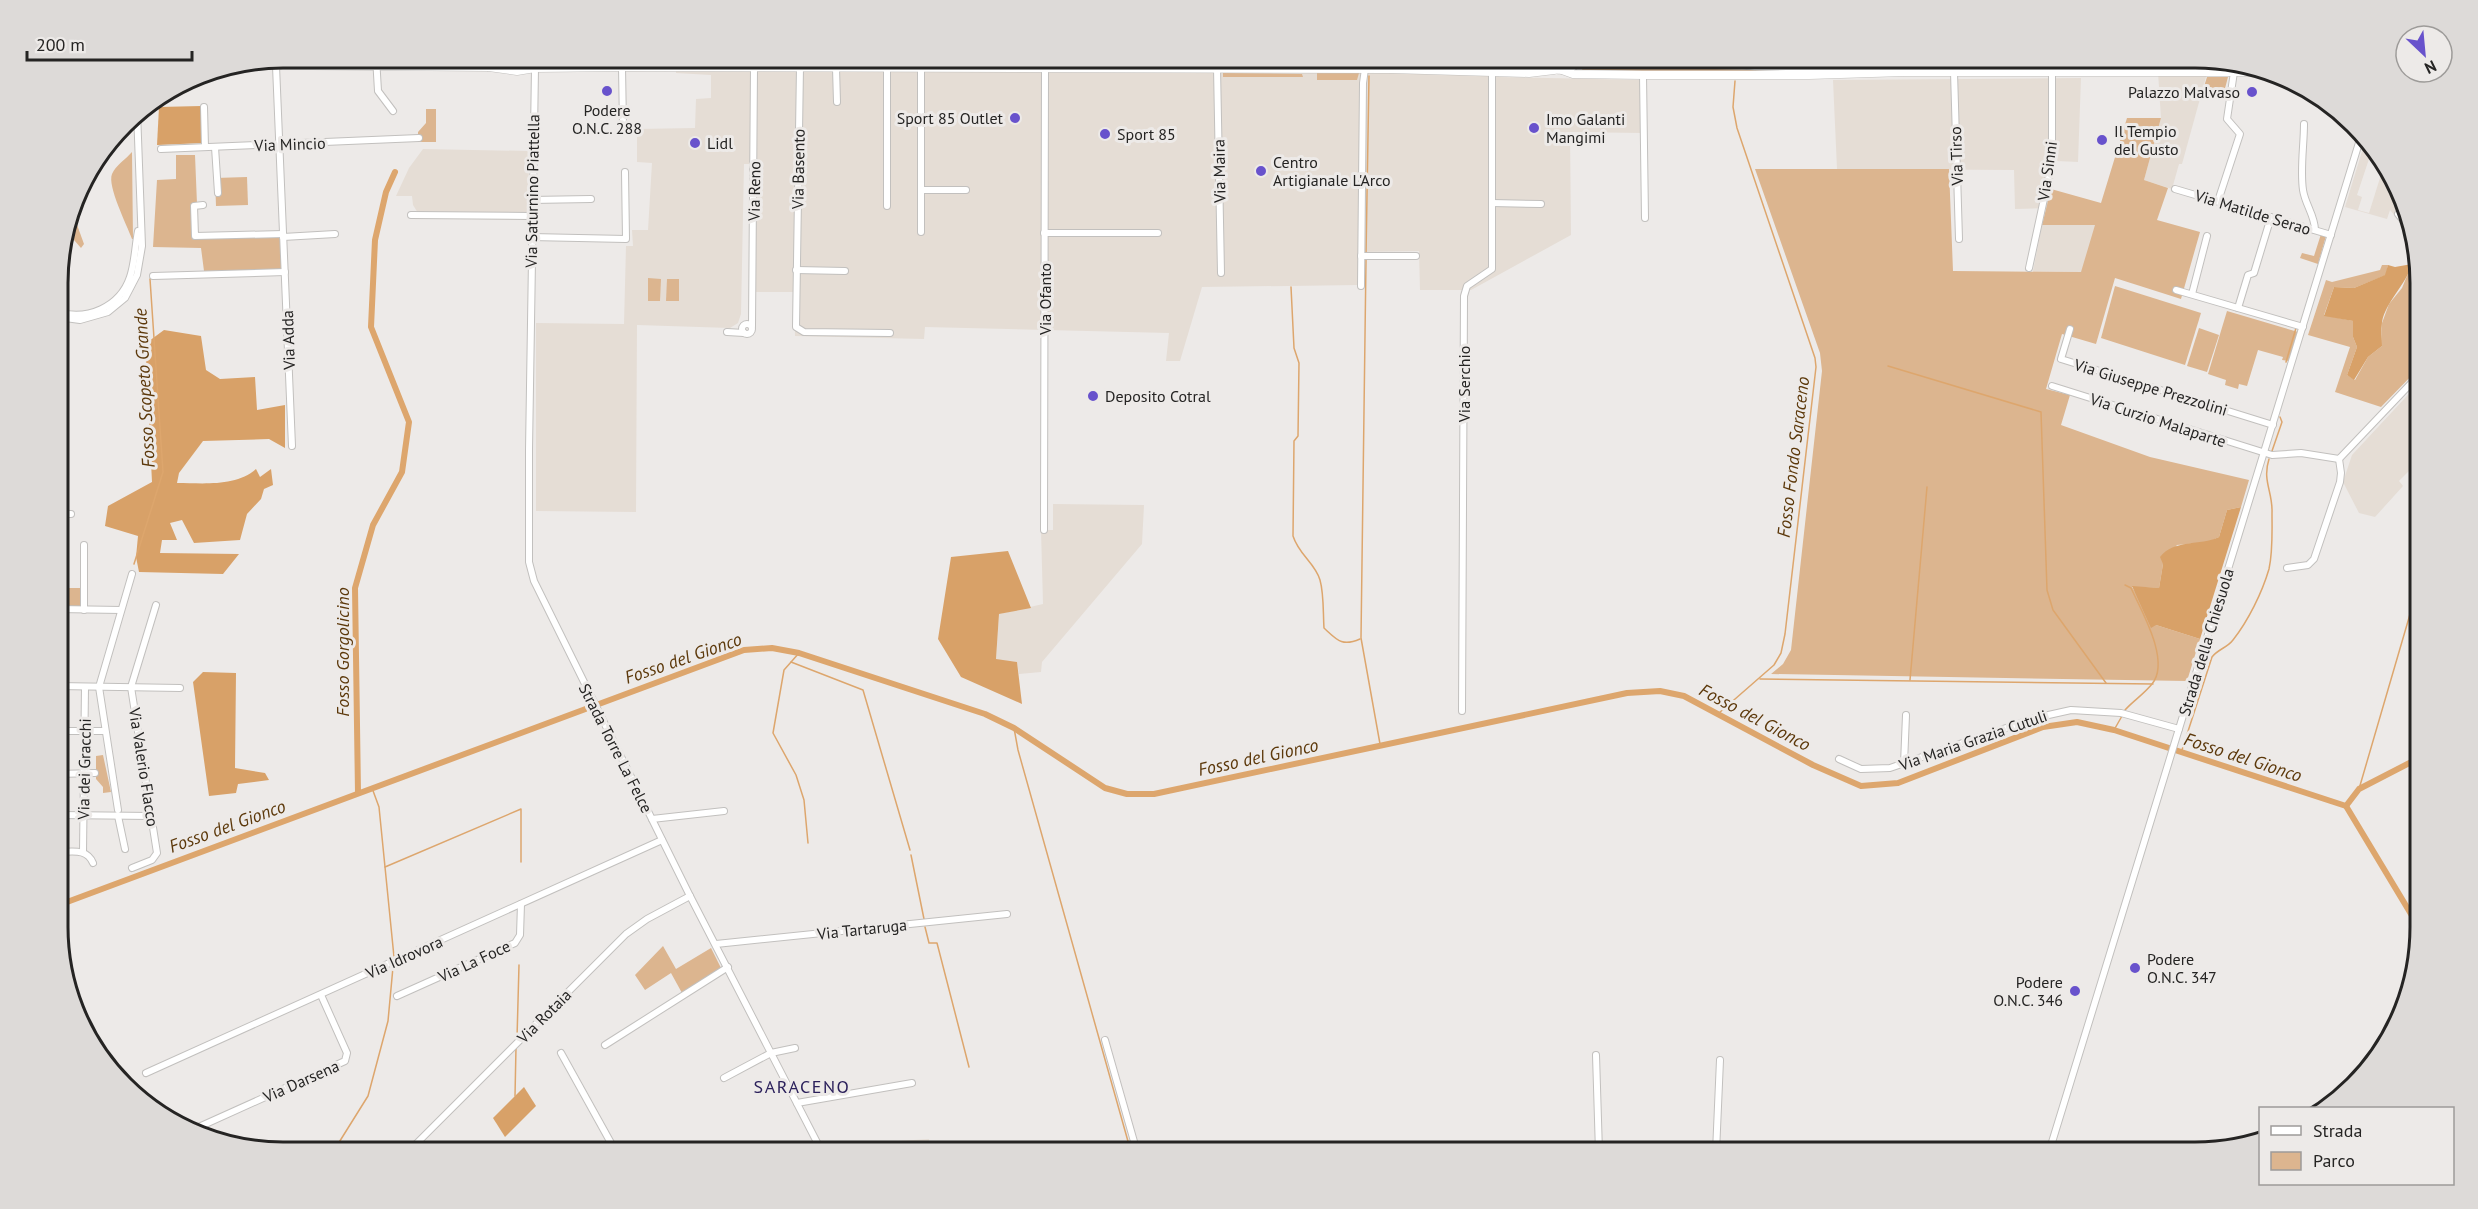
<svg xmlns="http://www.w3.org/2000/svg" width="2478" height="1209" viewBox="0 0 2478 1209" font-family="'PT Sans',sans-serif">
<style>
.built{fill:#e5ddd5}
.green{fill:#dcb58f}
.forest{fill:#d8a168}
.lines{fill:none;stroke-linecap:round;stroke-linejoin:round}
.stream{stroke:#dda66d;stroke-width:1.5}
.canal{stroke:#dda66d;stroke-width:6}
.minor-casing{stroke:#c2c0be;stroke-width:8}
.major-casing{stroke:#c2c0be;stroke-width:9}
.minor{stroke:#fff;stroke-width:6}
.major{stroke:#fff;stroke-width:8}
.poi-dot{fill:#6852cc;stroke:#edeae8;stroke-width:2}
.labels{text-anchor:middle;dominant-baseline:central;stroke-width:6;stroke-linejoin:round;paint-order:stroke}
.poi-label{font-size:16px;fill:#252423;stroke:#edeae8;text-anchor:start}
.street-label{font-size:16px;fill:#252423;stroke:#edeae8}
.water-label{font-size:18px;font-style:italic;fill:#5c380a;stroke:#edeae8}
.neighbourhood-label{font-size:18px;letter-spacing:1.5px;fill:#2b205b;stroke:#edeae8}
.rim{fill:none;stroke:#252423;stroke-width:3}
</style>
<rect width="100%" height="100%" fill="#edeae8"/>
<g class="built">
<path d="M676 57H1515L1507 63 1498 65 1499 77 1642 80 1641 133 1570 132 1571 235 1471 290H1420L1419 251 1359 252 1358 285 1202 287 1180 361H1166L1169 333 925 327 924 339 795 336 794 292H755L757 164H744L741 314 738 323 730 328 637 325 636 512 536 511V323L624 324 626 246H633L632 230H648L652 163 637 162V129L695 128 696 99 711 98V75L676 73Z"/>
<path d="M2157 57H2196L2233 66H2209L2182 164H2179L2172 189 2144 180 2161 118Z"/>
<path d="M2081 78 2078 162 2057 161 2047 208 2015 209 2014 170 1837 169 1833 80Z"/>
<path d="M2366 138 2377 150 2373 160 2369 159 2357 195 2362 197 2358 210 2369 213 2385 162 2413 237 2390 210 2387 219 2345 207Z"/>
<path d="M423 149 529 151 528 220 421 218 413 205 412 196H396L409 168Z"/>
<path d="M2042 225H2096L2082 272 2033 271Z"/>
<path d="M2419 383 2420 460 2399 481 2403 486 2375 517 2359 513 2343 482 2352 455Z"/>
<path d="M1053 504 1144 505 1142 544 1042 662 1041 672 1019 674 1017 662 996 660 999 614 1043 604 1041 530H1053Z"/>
<path d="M929 1139 931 1152H872L869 1143Z"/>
</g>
<g class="green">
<path d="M771 57H834V64H772Z"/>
<path d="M1592 57H1659L1715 69 1828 72 1581 71Z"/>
<path d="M1223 73 1302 74 1303 77H1223Z"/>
<path d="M1317 73H1359L1357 80H1317Z"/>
<path d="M2207 77H2228L2223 96 2215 93 2201 96Z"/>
<path d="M426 109H436V142H418V132L426 123Z"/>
<path d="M2127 118H2161L2144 180 2168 188 2157 220 2200 232 2181 299 2115 278 2096 344 2062 334 2046 389 2070 395 2061 425 2150 457 2249 480 2241 507 2227 510 2219 537 2208 542 2177 545 2163 564 2159 588 2132 587 2156 625 2200 639 2187 681 1771 674 1783 664 1791 650 1822 371 1820 353 1755 169H1949L1953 271 2081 272 2095 225H2042L2051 189 2101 203Z"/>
<path d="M132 152 133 239H132C127 225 107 186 112 174 116 165 126 159 132 152Z"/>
<path d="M176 155H195L197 204 191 205 193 239 282 235 283 269 204 271 201 248 153 247 157 180 176 179Z"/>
<path d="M247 177 248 205 216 206 215 178Z"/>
<path d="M72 211 84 244 81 248 67 232Z"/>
<path d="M2321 234 2326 236 2318 264 2300 258 2302 253 2314 256Z"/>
<path d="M2419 258V277L2411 284 2419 287V368L2381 407 2335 392 2350 347 2308 335 2326 280 2332 282 2380 270 2382 265H2388L2386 275 2354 288 2334 287 2324 315 2353 321V337L2357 347 2347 375 2355 380 2368 357 2382 346V323L2389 304 2402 288 2412 264Z"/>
<path d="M648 278 661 279 660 301H648Z"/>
<path d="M667 279H679V301H666Z"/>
<path d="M2115 286 2201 313 2185 365 2101 338Z"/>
<path d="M2227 311 2298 332 2289 361 2282 360 2283 357 2258 350 2247 386 2239 384 2238 389 2225 385 2226 380 2208 374Z"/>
<path d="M2199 328 2219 335 2207 372 2187 366Z"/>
<path d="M67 588H82V608H66Z"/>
<path d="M103 755 111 792 103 793V787L96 779V756Z"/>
<path d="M663 946 676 969 711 948 721 968 682 993 671 973 645 990 635 975Z"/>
</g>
<g class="forest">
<path d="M201 106 203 143 157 145 159 107Z"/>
<path d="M2412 264C2406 285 2386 301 2382 322 2381 330 2382 339 2382 346L2368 357 2354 380 2347 375 2357 347 2353 337V321L2324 316 2334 287 2354 288 2385 275 2388 265 2395 267Z"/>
<path d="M164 330 201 336 206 370 220 379 255 377 257 410 285 405V448L269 439 203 441 179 473 177 483C203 483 236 487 256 469L260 477 271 469 273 485 264 489 261 499 247 514 240 540 194 543 182 520 170 523 177 540H162L160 553 239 554 223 574 139 572 136 557 138 536 105 526 108 506 152 482 145 344Z"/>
<path d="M2241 507 2200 639 2156 625 2151 628 2132 586 2159 588 2163 564 2160 557C2174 539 2200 546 2219 537L2227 510Z"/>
<path d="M1008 551 1031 608 999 614 996 659 1017 662 1022 704 961 677 938 639 951 557Z"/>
<path d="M203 672 236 673 235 768 265 773 269 780 238 784 236 793 209 796 193 682Z"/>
<path d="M524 1087 536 1106 505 1137 493 1118Z"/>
</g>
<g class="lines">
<g class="stream">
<path d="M1366 255 1369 76"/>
<path d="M1366 260 1361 638 1380 744"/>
<path d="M1291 287 1294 348 1299 363 1298 436 1294 441 1293 536C1299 555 1315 563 1320 580 1324 594 1323 613 1324 628 1337 640 1342 647 1360 639"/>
<path d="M2286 362 2296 328"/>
<path d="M1888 366 2041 412 2047 590 2053 610 2106 683"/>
<path d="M2272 451 2282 422 2280 417"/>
<path d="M134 564 163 472 150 279"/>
<path d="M799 653 784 670 773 733 796 775 804 800 808 843"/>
<path d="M791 662 863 690 910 850"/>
<path d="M1760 679 2153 684"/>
<path d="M1910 680 1927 487"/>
<path d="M2125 710C2133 701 2144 694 2152 684 2171 661 2141 610 2131 588L2125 585"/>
<path d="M1719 713 1774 665 1781 653 1785 634 1816 367 1815 358 1737 128 1733 107 1735 81"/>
<path d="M1014 728 1018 750 1131 1152"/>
<path d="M2114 730 2122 716"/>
<path d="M2181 753 2212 657C2218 649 2227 648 2233 640 2248 621 2262 593 2269 569 2273 551 2272 532 2272 513 2273 492 2262 481 2269 459"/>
<path d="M372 788 379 807 394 957"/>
<path d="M2359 789 2420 580"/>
<path d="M911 855 924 919"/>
<path d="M385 867 521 809V862"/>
<path d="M925 927 929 943H937L969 1067"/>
<path d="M517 1038 519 965"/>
<path d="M515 1096 516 1047"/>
<path d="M333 1152 368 1096 388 1021 393 967"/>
</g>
<g class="canal">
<path d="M358 793 355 588 373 525 402 472 409 422 371 327 375 240 386 192 395 172"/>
<path d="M2346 806 2359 789 2421 757"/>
<path d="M59 905 744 650 772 648 799 653 985 714 1014 728 1105 788 1127 794H1154L1627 693 1660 691 1684 696 1813 765 1861 786 1898 783 2043 727 2077 722 2114 730 2346 806 2420 929"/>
</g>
<defs>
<g id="minor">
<path d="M376 57 378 91 393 111"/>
<path d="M765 57V67"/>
<path d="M1023 57V68"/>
<path d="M1341 57V69"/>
<path d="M1998 57V72"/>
<path d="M2161 57V72"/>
<path d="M276 66 292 446"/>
<path d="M489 67 490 57"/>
<path d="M622 67 623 126"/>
<path d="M800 67 796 327 804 332 890 333"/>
<path d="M535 68 529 450V562L534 581 690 896 822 1152"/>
<path d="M836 68 837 102"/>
<path d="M859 68V57"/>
<path d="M887 68V206"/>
<path d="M966 68V57"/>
<path d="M983 68V57"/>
<path d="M1125 68V57"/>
<path d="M1217 68 1221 273"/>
<path d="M1391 69V57"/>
<path d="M1954 72 1959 239"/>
<path d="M1643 75 1645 218"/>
<path d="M204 107 205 147"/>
<path d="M2304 124C2304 145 2300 169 2303 190 2305 204 2315 216 2315 230"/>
<path d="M215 147 218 193"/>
<path d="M161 149 419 138"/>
<path d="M2175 189 2331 235"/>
<path d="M921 190H966"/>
<path d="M531 200 591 199"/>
<path d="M2218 201 2240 134 2227 119 2234 72"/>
<path d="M1492 203 1541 204"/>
<path d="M203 205 194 206 195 236 283 234"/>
<path d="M2398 214 2410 229"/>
<path d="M411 215 531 216"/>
<path d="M921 232V68"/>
<path d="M1044 233H1158"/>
<path d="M283 237 335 234"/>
<path d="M531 237 626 239 625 172"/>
<path d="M1361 256H1416"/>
<path d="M2029 268 2052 162V72"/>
<path d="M796 270 845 271"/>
<path d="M153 276 285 272"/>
<path d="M1361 286 1363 83 1365 69"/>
<path d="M2176 290 2303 327"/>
<path d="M2192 294 2207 236"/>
<path d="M2238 308 2248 275 2254 273 2271 217"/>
<path d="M58 312C87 321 120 307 130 277 135 262 135 246 138 231"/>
<path d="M58 317 80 320 108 312 125 298 137 275 142 246 137 111"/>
<circle cx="747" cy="329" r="5"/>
<path d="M752 326 754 68"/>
<path d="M2070 329 2061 359 2273 425"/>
<path d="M727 332 744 333"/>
<path d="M2052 386 2272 455 2301 453 2339 459 2419 375"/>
<path d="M58 514H71"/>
<path d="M1044 530 1045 68 1048 57"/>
<path d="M2287 568 2308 565 2314 559 2340 482 2341 473 2339 459"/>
<path d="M58 609 121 610"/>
<path d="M84 610V545"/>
<path d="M58 686 180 688"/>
<path d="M1462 711 1464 296 1467 286 1492 269V71"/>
<path d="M58 731H105"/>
<path d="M1839 759 1861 769 1890 768 2035 718 2071 710 2121 713 2179 729"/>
<path d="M1904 764 1906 715"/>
<path d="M59 774 95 773"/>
<path d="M118 810 99 687 132 574"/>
<path d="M59 815 152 816"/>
<path d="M118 816 125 849"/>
<path d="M652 819 724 811"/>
<path d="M59 852C72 852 87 848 93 863"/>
<path d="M83 852 85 687"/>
<path d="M132 868 152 860 157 853 131 687 156 605"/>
<path d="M716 944 1007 914"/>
<path d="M397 996 515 943 520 935 521 904"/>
<path d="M1105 1040 1137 1152"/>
<path d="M605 1045 728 967"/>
<path d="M561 1053 616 1152"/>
<path d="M1596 1055 1599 1152"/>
<path d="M146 1073 662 840"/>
<path d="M724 1078 771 1053 795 1048"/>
<path d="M797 1103 912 1083"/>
<path d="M190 1131 345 1061 347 1053 321 995"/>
<path d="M408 1152 626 934 647 919 690 896"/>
<path d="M1716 1152 1720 1060"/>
<path d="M1924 1152 2004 1145 2034 1152"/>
<path d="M2049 1152 2362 133"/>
</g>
<g id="major">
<path d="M1534 57C1547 73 1570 75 1583 57"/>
<path d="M1682 57 1755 66 1885 70"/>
<path d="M240 65 489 67 517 71 535 68 622 67 1391 69 1529 73 1554 70"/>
<path d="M489 67C500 59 525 60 535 68"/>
<path d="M1496 70 1513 64 1520 57"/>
<path d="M1562 70 1573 74 1643 75H1809L1904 72H2261"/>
</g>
</defs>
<use href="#minor" class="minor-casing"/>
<use href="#major" class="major-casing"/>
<use href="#minor" class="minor"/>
<use href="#major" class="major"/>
</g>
<g class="poi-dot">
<circle cx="607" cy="91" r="6"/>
<circle cx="2252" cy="92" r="6"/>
<circle cx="1015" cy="118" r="6"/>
<circle cx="1534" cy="128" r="6"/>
<circle cx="1105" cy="134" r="6"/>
<circle cx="2102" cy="140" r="6"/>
<circle cx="695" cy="143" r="6"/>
<circle cx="1261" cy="171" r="6"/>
<circle cx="1093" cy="396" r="6"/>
<circle cx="2135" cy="968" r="6"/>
<circle cx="2075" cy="991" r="6"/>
</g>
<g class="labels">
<g class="poi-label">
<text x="2240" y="92" text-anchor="end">Palazzo Malvaso</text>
<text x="607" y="110" text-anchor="middle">Podere<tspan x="607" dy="18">O.N.C. 288</tspan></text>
<text x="1003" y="118" text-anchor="end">Sport 85 Outlet</text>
<text x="1546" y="119">Imo Galanti<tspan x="1546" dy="18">Mangimi</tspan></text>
<text x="2114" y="131">Il Tempio<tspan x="2114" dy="18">del Gusto</tspan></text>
<text x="1117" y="134">Sport 85</text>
<text x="707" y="143">Lidl</text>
<text x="1273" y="162">Centro<tspan x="1273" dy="18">Artigianale L'Arco</tspan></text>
<text x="1105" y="396">Deposito Cotral</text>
<text x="2147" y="959">Podere<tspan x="2147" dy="18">O.N.C. 347</tspan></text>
<text x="2063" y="982" text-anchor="end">Podere<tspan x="2063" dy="18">O.N.C. 346</tspan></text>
</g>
<g class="street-label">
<text transform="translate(290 144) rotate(-2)">Via Mincio</text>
<text transform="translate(1956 156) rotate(-92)">Via Tirso</text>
<text transform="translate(798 169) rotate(-89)">Via Basento</text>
<text transform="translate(1219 171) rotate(-91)">Via Maira</text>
<text transform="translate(2047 171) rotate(-82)">Via Sinni</text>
<text transform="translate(532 191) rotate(-89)">Via Saturnino Piattella</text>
<text transform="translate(754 191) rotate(-89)">Via Reno</text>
<text transform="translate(2253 212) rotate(17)">Via Matilde Serao</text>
<text transform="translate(1045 299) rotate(-90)">Via Ofanto</text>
<text transform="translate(288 340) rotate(-92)">Via Adda</text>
<text transform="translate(1464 384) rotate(-90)">Via Serchio</text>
<text transform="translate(2151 387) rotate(17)">Via Giuseppe Prezzolini</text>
<text transform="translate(2158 420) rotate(18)">Via Curzio Malaparte</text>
<text transform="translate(2206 642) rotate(-73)">Strada della Chiesuola</text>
<text transform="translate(1973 740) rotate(-19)">Via Maria Grazia Cutuli</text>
<text transform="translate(616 748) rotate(63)">Strada Torre La Felce</text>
<text transform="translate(144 767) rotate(81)">Via Valerio Flacco</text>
<text transform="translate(84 769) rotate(-89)">Via dei Gracchi</text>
<text transform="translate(862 929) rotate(-6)">Via Tartaruga</text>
<text transform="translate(404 957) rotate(-24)">Via Idrovora</text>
<text transform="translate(474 961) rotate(-25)">Via La Foce</text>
<text transform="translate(544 1016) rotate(-45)">Via Rotaia</text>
<text transform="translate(301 1081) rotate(-24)">Via Darsena</text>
</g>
<g class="water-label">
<text transform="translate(144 388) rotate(-93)">Fosso Scopeto Grande</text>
<text transform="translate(1793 457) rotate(-83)">Fosso Fondo Saraceno</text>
<text transform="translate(342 652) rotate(-90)">Fosso Gorgolicino</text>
<text transform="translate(683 658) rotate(-19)">Fosso del Gionco</text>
<text transform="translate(1755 717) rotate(28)">Fosso del Gionco</text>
<text transform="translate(1258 757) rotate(-12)">Fosso del Gionco</text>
<text transform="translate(2243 757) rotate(18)">Fosso del Gionco</text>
<text transform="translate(227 826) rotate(-20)">Fosso del Gionco</text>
</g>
<g class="neighbourhood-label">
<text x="802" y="1086">SARACENO</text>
</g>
</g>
<path d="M0 0H2478V1209H0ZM283 68H2195A215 215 0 0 1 2410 283V927A215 215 0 0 1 2195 1142H283A215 215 0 0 1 68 927V283A215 215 0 0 1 283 68Z" fill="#dddad8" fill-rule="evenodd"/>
<path class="rim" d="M283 68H2195A215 215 0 0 1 2410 283V927A215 215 0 0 1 2195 1142H283A215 215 0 0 1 68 927V283A215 215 0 0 1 283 68Z"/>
<rect x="2259" y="1107" width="195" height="78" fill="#edeae8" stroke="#9d9b99" stroke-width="1.5"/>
<rect x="2271" y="1126" width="30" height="9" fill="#ffffff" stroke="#9d9b99" stroke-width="1.5"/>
<text x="2313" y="1137" font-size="18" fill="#252423">Strada</text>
<rect x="2271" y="1152" width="30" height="18" fill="#dcb58f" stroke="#9d9b99" stroke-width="1.5"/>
<text x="2313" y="1167" font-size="18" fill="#252423">Parco</text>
<g transform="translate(2424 54) rotate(154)"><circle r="28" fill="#edeae8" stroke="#9d9b99" stroke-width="1.5"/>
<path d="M0-4.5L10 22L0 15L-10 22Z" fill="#6852cc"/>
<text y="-9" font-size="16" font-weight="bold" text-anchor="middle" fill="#252423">N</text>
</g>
<path d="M27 51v9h165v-9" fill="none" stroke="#252423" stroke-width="3"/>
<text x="36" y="51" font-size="18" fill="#252423" stroke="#edeae8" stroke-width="4.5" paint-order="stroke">200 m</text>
</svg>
